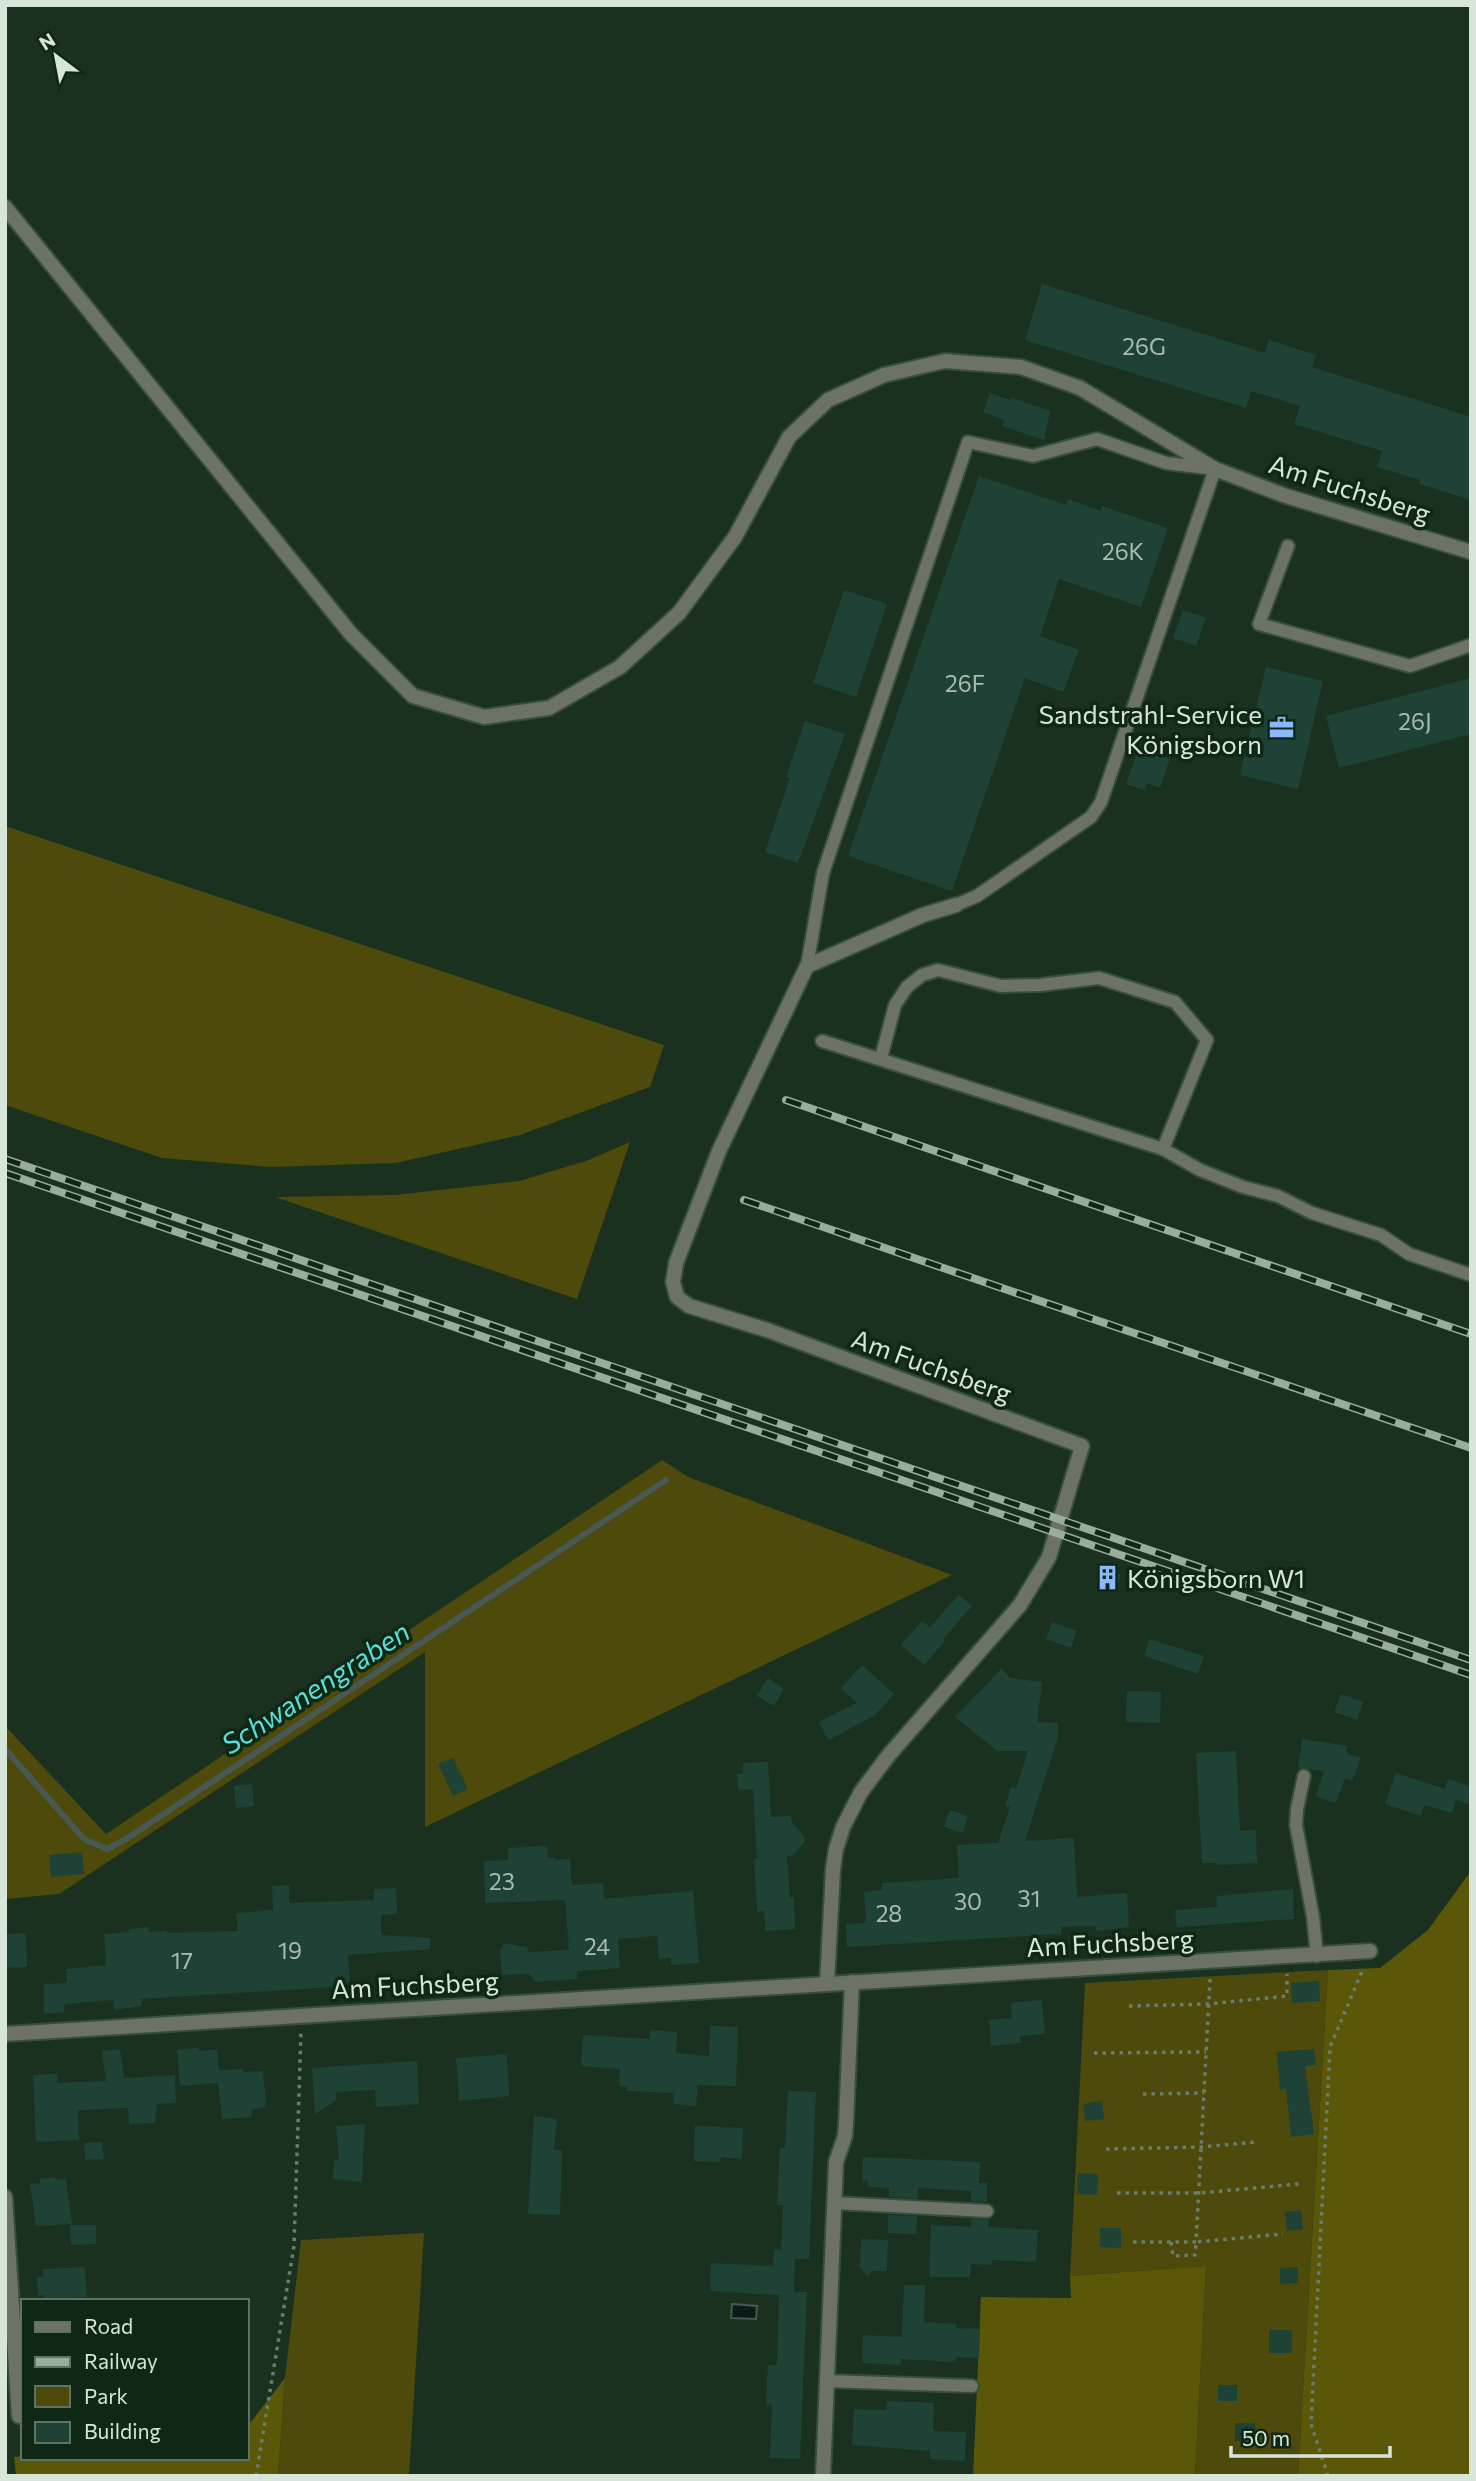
<svg xmlns="http://www.w3.org/2000/svg" width="1476" height="2481" viewBox="0 0 1476 2481" font-family="Commissioner,sans-serif">
<style>
.green{fill:#4d4a0b}
.forest{fill:#5a5709}
.water{fill:#0a1b1a;stroke:#485853;stroke-width:2}
.lines{fill:none;stroke-linecap:round;stroke-linejoin:round}
.stream{stroke:#485853;stroke-width:6}
.building{fill:#1f4237}
.service-casing{stroke:#374e3c;stroke-width:16}
.minor-casing{stroke:#374e3c;stroke-width:18}
.path{stroke:#6a7e6e;stroke-width:3.5;stroke-dasharray:3.5 5;stroke-linecap:butt}
.service{stroke:#6c7265;stroke-width:12}
.minor{stroke:#6c7265;stroke-width:14}
.rail-casing{stroke:#9aac9d;stroke-width:8}
.rail{stroke:#0f2715;stroke-width:5;stroke-dasharray:16;stroke-linecap:butt}
.labels{text-anchor:middle;dominant-baseline:central;stroke-width:7;stroke-linejoin:round;paint-order:stroke}
.number-label{font-size:23px;fill:#a9bdb0}
.street-label{font-size:26px;fill:#d7e6d9;stroke:#0f2715}
.poi-label{font-size:26px;fill:#d7e6d9;stroke:#0f2715;text-anchor:end}
.water-label{font-size:28px;font-style:italic;fill:#5adfda;stroke:#0f2715}
</style>
<rect width="100%" height="100%" fill="#19311e"/>
<g class="green">
<path d="M5 826 664 1045 650 1087 520 1135 396 1163 270 1167 162 1158 5 1105Z"/>
<path d="M630 1142 577 1299 275 1197 396 1195 519 1181 586 1161Z"/>
<path d="M662 1460 688 1477 952 1575 425 1827V1652L59 1894 5 1899V1726L106 1834Z"/>
<path d="M1328 1970 1298 2476H1195L1206 2266 1070 2276 1085 1983Z"/>
<path d="M424 2233 409 2476H278L285 2378 301 2240Z"/>
</g>
<g class="forest">
<path d="M1471 1871V2476H1298L1328 1970 1380 1968 1428 1930Z"/>
<path d="M1206 2266 1195 2476H973L981 2297 1071 2298 1070 2276Z"/>
<path d="M285 2378 278 2476H16L14 2457 23 2456V2458H247V2427Z"/>
</g>
<path class="water" d="M732 2304 757 2306 756 2319 731 2318Z"/>
<g class="lines">
<path class="stream" d="M5 1749 84 1839 107 1849 126 1839 666 1480"/>
</g>
<g class="building">
<path d="M1042 284 1265 353 1269 340 1316 355 1312 367 1471 417V500L1419 484 1420 480 1377 467 1382 451 1294 424 1300 406 1251 391 1246 408 1025 340Z"/>
<path d="M990 393 1010 400 1012 398 1050 411 1044 440 1002 426 1004 420 983 412Z"/>
<path d="M979 476 1066 505 1068 499 1101 511 1102 506 1168 528 1141 607 1059 579 1040 636 1079 650 1063 692 1025 678 952 891 848 856Z"/>
<path d="M844 590 887 604 856 697 813 683Z"/>
<path d="M1183 610 1206 618 1196 646 1173 638Z"/>
<path d="M1266 667 1323 681 1298 789 1240 775Z"/>
<path d="M1471 678V734L1339 768 1326 716Z"/>
<path d="M805 721 845 734 798 863 765 852 790 778 786 777Z"/>
<path d="M1142 739 1160 745 1157 754 1170 758 1160 788 1147 783 1144 790 1126 784Z"/>
<path d="M1106 1568 1121 1574 1116 1590 1113 1591 1097 1586 1102 1569Z"/>
<path d="M959 1595 972 1606 943 1639 945 1641 924 1665 901 1645 922 1621 930 1627Z"/>
<path d="M1052 1622 1077 1631 1071 1648 1046 1639Z"/>
<path d="M1149 1639 1204 1656 1198 1674 1144 1656Z"/>
<path d="M862 1665 894 1694 874 1716 828 1740 819 1722 857 1703 841 1688Z"/>
<path d="M1001 1669 1011 1678 1042 1682 1037 1722 1058 1723V1737L1025 1841 1074 1838 1077 1897 1127 1893 1129 1927 1096 1931 1095 1926 1061 1927V1934L847 1947 846 1924 864 1923 866 1920 864 1892 882 1890V1883L959 1878 957 1845 998 1843 1010 1807 1005 1806 1011 1787 1016 1789 1028 1751H997L955 1717Z"/>
<path d="M768 1678 784 1689 774 1706 757 1696Z"/>
<path d="M1127 1691 1161 1692 1160 1723 1126 1722Z"/>
<path d="M1341 1694 1363 1702 1357 1720 1334 1712Z"/>
<path d="M1302 1739 1348 1746 1346 1753 1361 1758 1352 1781 1345 1778 1336 1803 1316 1796 1324 1771 1298 1768Z"/>
<path d="M1236 1751 1240 1831 1256 1830 1257 1863 1217 1865V1863H1202L1196 1753Z"/>
<path d="M453 1758 468 1789 453 1796 438 1764Z"/>
<path d="M768 1762 771 1817 791 1816 792 1822 804 1836 805 1842 792 1856H787L790 1898 794 1897 795 1929 765 1931 764 1911 757 1912 754 1859H757L753 1789 738 1790 737 1774H743V1763Z"/>
<path d="M1396 1773 1445 1789 1448 1779 1471 1787V1805L1456 1800 1452 1813 1424 1805 1421 1816 1385 1804Z"/>
<path d="M252 1784 254 1806 236 1808 234 1786Z"/>
<path d="M950 1810 968 1816 963 1833 944 1827Z"/>
<path d="M547 1846 548 1858H555V1860L570 1859 572 1885 603 1883 604 1899 693 1891 699 1963 671 1965V1958L659 1959 657 1936 618 1939 620 1968 577 1971V1979L535 1982 529 1974 502 1975 500 1949 503 1948V1943L527 1947 528 1952 569 1950 565 1900 485 1903 484 1861 508 1860V1848Z"/>
<path d="M82 1852 84 1874 51 1877 49 1855Z"/>
<path d="M289 1885V1903L374 1900V1889L396 1888 397 1914 381 1915V1935L430 1938V1949L348 1955 350 1986 141 1999 142 2006 114 2010 113 2000 65 2004 64 2012 44 2014V1984L67 1983 66 1969 106 1965 104 1934 129 1932V1929L148 1927 149 1932 167 1931V1933L238 1931 236 1913 273 1910 272 1886Z"/>
<path d="M1293 1889 1294 1919 1177 1927 1175 1910 1217 1907 1216 1896Z"/>
<path d="M26 1933 27 1967 5 1968V1934Z"/>
<path d="M1319 1981 1320 2001 1292 2003 1291 1983Z"/>
<path d="M1042 2000 1045 2034 1020 2036 1021 2043 991 2046 989 2020 1012 2018 1011 2003Z"/>
<path d="M710 2026 738 2027 736 2086 698 2085 696 2106 673 2104 674 2093 627 2091V2087L619 2086 620 2069 581 2066 583 2035 650 2039V2030L677 2032 676 2053 709 2056Z"/>
<path d="M198 2048 199 2051 217 2050 219 2070 243 2069V2072L263 2071 266 2107 251 2110 252 2117 222 2119 218 2083 180 2086 177 2050Z"/>
<path d="M120 2049 124 2078 175 2075 176 2103 157 2104 155 2123 129 2124 128 2108 78 2110 79 2140 36 2142 33 2075 57 2074 58 2083 106 2081 102 2051Z"/>
<path d="M1314 2049 1316 2065 1305 2066 1314 2134 1291 2137 1286 2089 1280 2090 1277 2052Z"/>
<path d="M507 2054 509 2096 459 2101 456 2058Z"/>
<path d="M417 2061 419 2104 376 2107 375 2090 336 2092V2101L315 2114 312 2068Z"/>
<path d="M788 2091 816 2092 809 2259H795L794 2292H807L800 2459 770 2458 772 2405 766 2404 768 2365H777L779 2295 710 2291 711 2263 773 2266 774 2250H781L783 2205H777L780 2148H785Z"/>
<path d="M1102 2101 1104 2119 1085 2121 1083 2104Z"/>
<path d="M534 2116 557 2119 554 2150H562L560 2215 528 2214Z"/>
<path d="M365 2124 362 2182 333 2179 334 2160H339L336 2126Z"/>
<path d="M695 2126 743 2128 742 2159 721 2157 720 2162 694 2161Z"/>
<path d="M102 2142 104 2159 85 2160 84 2143Z"/>
<path d="M863 2157 980 2162 979 2183H987V2202L971 2201V2191L918 2188 917 2199 889 2197V2188L868 2187V2181L862 2180Z"/>
<path d="M1078 2173 1098 2174 1097 2195 1077 2194Z"/>
<path d="M55 2177 56 2180 66 2179 72 2224 36 2226 30 2184 40 2183V2179Z"/>
<path d="M1301 2210 1303 2229 1287 2231 1285 2212Z"/>
<path d="M888 2215 917 2216 916 2234 888 2233Z"/>
<path d="M971 2219 988 2220V2227L1038 2230 1036 2262 992 2260V2265L971 2264 970 2277H929L931 2225 971 2227Z"/>
<path d="M70 2225H96V2244L71 2245Z"/>
<path d="M1100 2228H1121V2248L1100 2247Z"/>
<path d="M861 2239 888 2240 887 2271H872L867 2276 860 2267Z"/>
<path d="M85 2267 87 2297 45 2299 44 2295 38 2296 37 2277H43V2269Z"/>
<path d="M1298 2267V2283L1280 2284V2268Z"/>
<path d="M904 2285H925L924 2322 957 2324 956 2328 980 2329 979 2358 956 2357 955 2362 901 2359V2365L862 2363 863 2335 902 2337Z"/>
<rect x="1269" y="2330" width="23" height="23"/>
<rect x="1218" y="2385" width="19" height="16"/>
<path d="M887 2401 934 2403 933 2431 966 2432 965 2461 930 2459V2451L852 2445 854 2409 886 2410Z"/>
<path d="M1235 2423H1255L1256 2440 1235 2441Z"/>
</g>
<g class="lines">
<defs>
<g id="service">
<path d="M1288 546 1259 624 1410 666 1471 645"/>
<path d="M807 966 823 873 968 442 1033 456 1097 439 1166 463 1215 469 1101 802 1091 817 977 896 956 905"/>
<path d="M822 1041 1163 1149 1200 1170 1243 1187 1278 1196 1312 1213 1381 1235 1409 1254 1471 1275"/>
<path d="M881 1058 895 1005 907 987 922 975 938 970 1001 986 1040 985 1099 978 1175 1002 1207 1040 1163 1149"/>
<path d="M1304 1776 1297 1809 1296 1825 1313 1917 1317 1956"/>
<path d="M834 2203 987 2211"/>
<path d="M827 2381 972 2386"/>
</g>
<g id="minor">
<path d="M5 207 351 634 413 696 484 717 549 708 620 667 679 613 735 537 789 437 828 400 884 375 945 361 1021 367 1080 388 1215 469 1286 496 1471 552"/>
<path d="M827 1984 833 1869 836 1849 843 1827 861 1792 888 1756 1020 1605 1049 1557 1082 1446 767 1330 689 1306 677 1297 673 1282 676 1263 719 1151 807 966 923 915 956 905"/>
<path d="M5 2034 1370 1951"/>
<path d="M5 2197 19 2416"/>
<path d="M823 2476 836 2162 845 2136 846 2123 852 1982"/>
</g>
</defs>
<use href="#service" class="service-casing"/>
<use href="#minor" class="minor-casing"/>
<g class="path">
<path d="M1129 2006 1208 2004 1287 1996V1974"/>
<path d="M1094 2053 1206 2052"/>
<path d="M1143 2094 1204 2093"/>
<path d="M1106 2149 1201 2147 1257 2142"/>
<path d="M1117 2193H1199L1299 2184"/>
<path d="M1133 2242H1196L1210 1979"/>
<path d="M1171 2242 1173 2256 1195 2255 1196 2242 1283 2234"/>
<path d="M256 2476 294 2246 301 2032"/>
<path d="M1328 2476 1311 2424 1330 2047 1363 1969"/>
</g>
<use href="#service" class="service"/>
<use href="#minor" class="minor"/>
<defs>
<g id="rail">
<path d="M786 1100 1471 1334"/>
<path d="M5 1159 1471 1660"/>
<path d="M5 1173 1471 1675"/>
<path d="M744 1200 1471 1448"/>
</g>
</defs>
<use href="#rail" class="rail-casing"/>
<use href="#rail" class="rail"/>
</g>
<defs>
<symbol id="office-bare" viewBox="-9 -9 18 18"><path d="M-6-3h4V-5.5h4V-3h4V5H-6ZM-1-4.5V-3h2v-1.5ZM-6 0V1H6V0Z" fill="#89bafc" stroke="#0f2715" stroke-width="2.5" paint-order="stroke"/></symbol>
<symbol id="building-bare" viewBox="-9 -9 18 18"><path d="M-4-6H4V6H1V3H-1V6H-4ZM-2.5-4.3h1.7v1.8h-1.7ZM.8-4.3h1.7v1.8H.8ZM-2.5-1h1.7V.8h-1.7ZM.8-1h1.7V.8H.8Z" fill="#89bafc" stroke="#0f2715" stroke-width="2.5" paint-order="stroke"/></symbol>
</defs>
<g fill-rule="evenodd">
<use href="#office-bare" x="1264" y="710" width="35" height="35"/>
<use href="#building-bare" x="1090" y="1560" width="35" height="35"/>
</g>
<g class="labels">
<g class="number-label">
<text x="1144" y="346">26G</text>
<text x="1123" y="551">26K</text>
<text x="965" y="683">26F</text>
<text x="1415" y="721">26J</text>
<text x="502" y="1881">23</text>
<text x="1029" y="1898">31</text>
<text x="968" y="1901">30</text>
<text x="889" y="1913">28</text>
<text x="597" y="1946">24</text>
<text x="290" y="1950">19</text>
<text x="182" y="1960">17</text>
</g>
<g class="street-label">
<text transform="translate(1350 488) rotate(18)">Am Fuchsberg</text>
<text transform="translate(932 1365) rotate(20)">Am Fuchsberg</text>
<text transform="translate(1110 1942) rotate(-3)">Am Fuchsberg</text>
<text transform="translate(415 1984) rotate(-3)">Am Fuchsberg</text>
</g>
<g class="poi-label">
<text x="1262" y="713">Sandstrahl-Service<tspan x="1262" dy="30">Königsborn</tspan></text>
<text x="1127" y="1577" text-anchor="start">Königsborn W1</text>
</g>
<g class="water-label">
<text transform="translate(315 1687) rotate(-33)">Schwanengraben</text>
</g>
</g>
<rect width="1476" height="2481" fill="none" stroke="#d7e6d9" stroke-width="14"/>
<rect x="21" y="2299" width="228" height="161" fill="#0f2715" stroke="#5f7363" stroke-width="2"/>
<rect x="35" y="2322" width="35" height="10" fill="#6c7265" stroke="#5f7363" stroke-width="2"/>
<text x="84" y="2334" font-size="21" fill="#d7e6d9">Road</text>
<rect x="35" y="2357" width="35" height="10" fill="#9aac9d" stroke="#5f7363" stroke-width="2"/>
<text x="84" y="2369" font-size="21" fill="#d7e6d9">Railway</text>
<rect x="35" y="2386" width="35" height="21" fill="#4d4a0b" stroke="#5f7363" stroke-width="2"/>
<text x="84" y="2404" font-size="21" fill="#d7e6d9">Park</text>
<rect x="35" y="2422" width="35" height="21" fill="#1f4237" stroke="#5f7363" stroke-width="2"/>
<text x="84" y="2439" font-size="21" fill="#d7e6d9">Building</text>
<g transform="translate(56 56) rotate(328)" stroke="#0f2715" stroke-width="5" paint-order="stroke">
<path d="M0-5L12 26L0 18L-12 26Z" fill="#d7e6d9"/>
<text y="-10" font-size="19" font-weight="bold" text-anchor="middle" fill="#d7e6d9">N</text>
</g>
<path d="M1231 2446v10h159v-10" fill="none" stroke="#d7e6d9" stroke-width="3.5"/>
<text x="1242" y="2446" font-size="21" fill="#d7e6d9" stroke="#0f2715" stroke-width="5" paint-order="stroke">50 m</text>
</svg>
